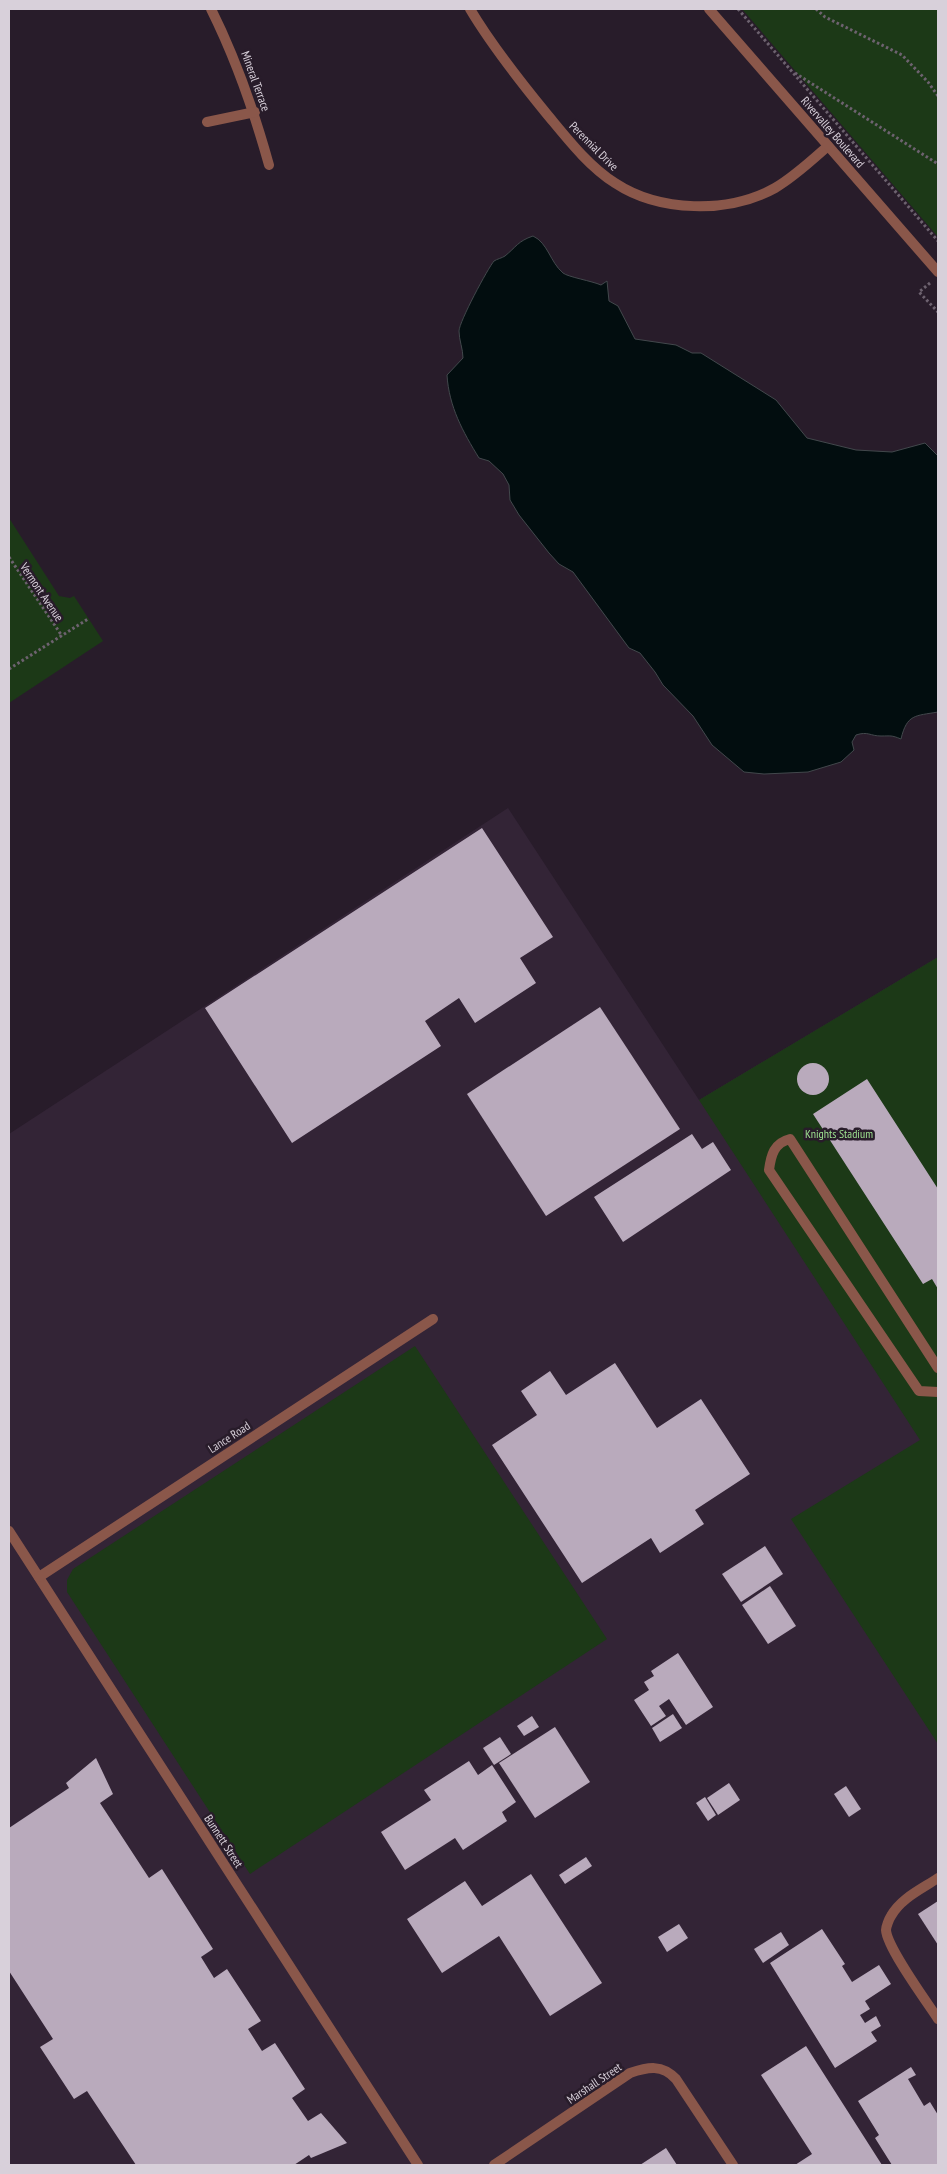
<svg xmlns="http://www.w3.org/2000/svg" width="947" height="2174" viewBox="0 0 947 2174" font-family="'PT Sans Narrow',sans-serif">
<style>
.built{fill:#332436}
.green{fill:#1c3917}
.water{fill:#020d0f;stroke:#42484c}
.building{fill:#b9aabc}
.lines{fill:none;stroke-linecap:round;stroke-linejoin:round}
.path{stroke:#6d626f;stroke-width:3;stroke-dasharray:2.5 2.5;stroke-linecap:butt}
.service{stroke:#8a574a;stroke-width:10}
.minor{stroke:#8a574a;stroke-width:10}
.tertiary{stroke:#8a574a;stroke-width:10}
.labels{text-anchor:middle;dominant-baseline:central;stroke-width:5;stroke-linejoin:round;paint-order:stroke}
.street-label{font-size:12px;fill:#d8d0da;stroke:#281c2a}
.park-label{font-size:12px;fill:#9ce08f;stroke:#281c2a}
</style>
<rect width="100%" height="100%" fill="#281c2a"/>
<path class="built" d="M508 808 699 1100 938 957V2165H9V1134Z"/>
<g class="green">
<path d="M742 9H938V237Z"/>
<path d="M9 518 59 596 70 598 74 596 103 641 9 703Z"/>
<path d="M938 957V1744L791 1519 920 1440 699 1100Z"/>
<path d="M415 1346 607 1639 250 1874 67 1592V1580L73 1569Z"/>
</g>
<path class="water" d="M533 236C548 243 550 262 563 273 568 277 592 281 601 285L607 281 609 301 618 306 635 339 676 345 692 353H701L776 400 807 438 856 450 892 452 925 443 938 456V712C915 716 907 714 901 739 891 735 891 736 881 736 870 736 868 731 856 735L852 742 854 750 841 762 808 772 764 774 744 772 712 745 693 716 663 685 655 672 640 653 629 648 573 572 559 564 549 553 519 515 510 500 509 485 503 474 489 461 479 458C463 432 449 407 447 375L463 358C463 349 459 340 459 331 459 322 488 268 494 261 497 259 502 258 505 256 516 247 518 241 533 236Z"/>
<g class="building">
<path d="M482 828 553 937 520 958 536 983 475 1023 459 998 425 1021 441 1046 292 1143 205 1008Z"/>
<path d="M600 1007 680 1129 546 1216 467 1094Z"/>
<circle cx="813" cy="1079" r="16"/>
<path d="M867 1079 938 1189V1289L932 1279 923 1284 813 1114Z"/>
<path d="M692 1134 702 1149 713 1142 731 1170 623 1242 594 1197Z"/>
<path d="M615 1363 657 1428 701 1399 750 1474 695 1510 704 1524 660 1553 651 1538 582 1583 492 1445 537 1415 521 1391 550 1371 566 1395Z"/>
<path d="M765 1546 783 1574 741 1602 722 1574Z"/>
<path d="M770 1586 796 1626 768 1644 742 1605Z"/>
<path d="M678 1653 713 1707 686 1725 669 1699 659 1706 666 1716 651 1726 634 1700 649 1690 644 1682 654 1676 651 1671Z"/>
<path d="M673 1714 682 1728 660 1742 652 1728Z"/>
<path d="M532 1716 539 1727 524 1736 517 1726Z"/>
<path d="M555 1727 590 1782 535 1818 499 1763Z"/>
<path d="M500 1737 511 1754 494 1765 483 1748Z"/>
<path d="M96 1758 113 1794 100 1803 149 1878 162 1869 213 1949 201 1957 214 1978 227 1969 261 2021 248 2029 262 2051 275 2043 305 2089 292 2098 308 2121 321 2113 347 2143 311 2158 309 2155 294 2165H136L87 2091 74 2099 40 2047 53 2039 9 1971V1828L69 1788 66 1783Z"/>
<path d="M469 1761 478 1775 492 1765 516 1802 502 1812 507 1821 463 1850 455 1838 405 1870 381 1832 431 1800 424 1790Z"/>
<path d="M729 1783 740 1800 718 1815 707 1798Z"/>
<path d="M846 1786 861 1809 849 1817 834 1794Z"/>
<path d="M705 1797 716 1815 708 1821 696 1803Z"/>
<path d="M586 1857 592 1866 565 1884 559 1875Z"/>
<path d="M531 1874 602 1983 550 2016 499 1936 442 1973 407 1919 465 1881 482 1906Z"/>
<path d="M938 1901V1945L918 1914Z"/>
<path d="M679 1924 688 1938 667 1952 658 1937Z"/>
<path d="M822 1929 845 1964 842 1966 852 1982 879 1965 891 1984 865 2001 870 2009 860 2015 865 2023 876 2016 881 2026 871 2032 877 2041 835 2068 770 1963Z"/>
<path d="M781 1932 789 1945 763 1963 754 1949Z"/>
<path d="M806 2046 882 2165H795L812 2154 761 2075Z"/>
<path d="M911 2067 916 2075 908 2079 924 2106 930 2102 938 2115V2165H892L875 2138 879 2135 858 2101Z"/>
<path d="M666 2148 677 2165H640Z"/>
</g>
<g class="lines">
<g class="path">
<path d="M738 9 938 241"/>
<path d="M816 9 825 17 902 55 928 82 938 96"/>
<path d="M795 73 938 164"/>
<path d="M930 283 919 292 938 312"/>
<path d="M9 557 62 636"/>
<path d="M9 669 88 619"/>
</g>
<path class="service" d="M938 1368 790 1139C774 1143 771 1155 769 1170L919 1391 938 1392"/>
<g class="minor">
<path d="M211 9C236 59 254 111 269 165"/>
<path d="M470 9C492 46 519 80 546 113 566 137 588 166 615 183 659 212 728 214 775 188 794 177 811 161 828 146"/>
<path d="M207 122 255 112"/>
<path d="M9 1531 418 2165"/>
<path d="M39 1577 433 1319"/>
<path d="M938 1878C922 1889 901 1898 891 1916 889 1919 886 1927 886 1930 887 1948 927 2002 938 2019"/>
<path d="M494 2165 630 2073C648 2067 662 2064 676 2079L733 2165"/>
</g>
<path class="tertiary" d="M709 9 938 272"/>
</g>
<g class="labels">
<g class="street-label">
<text transform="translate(256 81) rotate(70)">Mineral Terrace</text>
<text transform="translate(833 132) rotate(49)">Rivervalley Boulevard</text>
<text transform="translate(594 146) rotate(45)">Perennial Drive</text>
<text transform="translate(42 592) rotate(56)">Vermont Avenue</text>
<text transform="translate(229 1437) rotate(-33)">Lance Road</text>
<text transform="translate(224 1841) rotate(57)">Bunnett Street</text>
<text transform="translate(594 2083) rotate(-34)">Marshall Street</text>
</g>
<g class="park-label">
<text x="839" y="1133">Knights Stadium</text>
</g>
</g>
<rect width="947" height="2174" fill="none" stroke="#d8d0da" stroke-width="20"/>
</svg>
